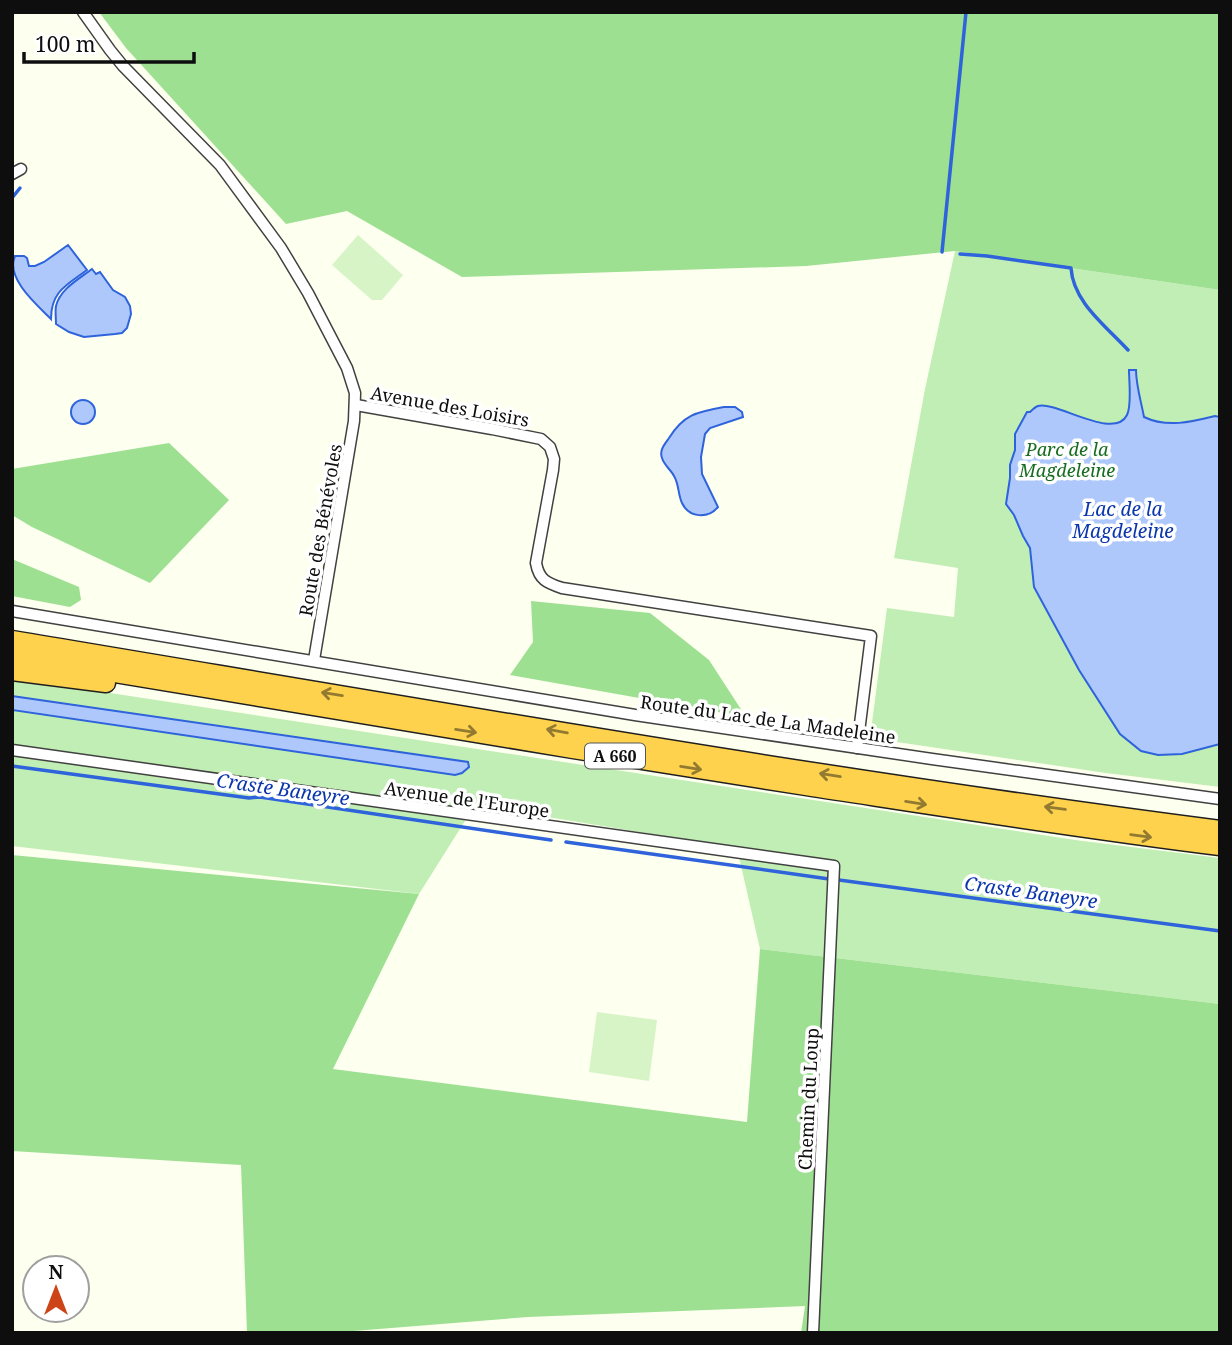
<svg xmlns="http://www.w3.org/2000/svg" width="1232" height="1345" viewBox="0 0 1232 1345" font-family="'Noto Serif',serif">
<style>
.green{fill:#c1eeb4}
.forest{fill:#9ee092}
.pitch{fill:#d7f4c7}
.water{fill:#aec8fc;stroke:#2e63db;stroke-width:2}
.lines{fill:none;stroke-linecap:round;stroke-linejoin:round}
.stream{stroke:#2e63db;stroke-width:3.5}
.street-casing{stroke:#414141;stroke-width:13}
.highway-casing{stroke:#1f1f1f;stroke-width:21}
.street{stroke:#fff;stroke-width:10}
.highway{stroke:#ffd24d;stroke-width:18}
.oneway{stroke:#937a31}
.labels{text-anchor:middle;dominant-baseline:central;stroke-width:7;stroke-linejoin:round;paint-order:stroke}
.shield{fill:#fff;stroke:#565656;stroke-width:2}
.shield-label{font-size:16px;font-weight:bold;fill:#0e0e0e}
.street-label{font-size:18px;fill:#0e0e0e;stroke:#fff}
.park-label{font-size:18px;font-style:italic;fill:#176d1f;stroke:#fff}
.water-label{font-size:19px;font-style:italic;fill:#0a36ad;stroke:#fff}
</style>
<rect width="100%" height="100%" fill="#fdffef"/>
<g class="green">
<path d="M955 251 1220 290V787L1106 773 870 738 887 608 954 617 958 568 894 558 925 389Z"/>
<path d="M12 678 1075 840 1220 858V1004L760 949 737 848 475 805 419 894 12 846Z"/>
</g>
<g class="forest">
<path d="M99 12H1220V290L955 251 806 266 462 277 347 211 286 224 126 48Z"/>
<path d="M169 443 229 500 150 583 32 527 12 515V469Z"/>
<path d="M12 559 79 587 81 600 70 607 12 596Z"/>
<path d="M531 601 650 613 709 660 746 717 510 675 533 642Z"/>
<path d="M12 855 419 894 333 1069 747 1122 760 949 1220 1004V1333H801L805 1306 528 1317 329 1333H247L241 1165 12 1151Z"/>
</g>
<g class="pitch">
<path d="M358 235 403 275 382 300H372L332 265Z"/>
<path d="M597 1012 657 1020 649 1081 589 1072Z"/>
</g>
<g class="water">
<path d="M68 245 87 270C67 285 51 291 51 319 37 305 5 278 15 256H24L27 258 29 266H35L44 262Z"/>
<path d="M92 269 96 274 100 272 113 290 125 297 130 306 131 314 127 328 122 333 115 334 84 337 69 332 56 324C56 318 55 311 56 306 60 289 79 279 92 269Z"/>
<path d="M1129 370H1136C1136 385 1141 401 1144 417 1167 428 1191 422 1215 416L1220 417V744L1182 754 1158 755 1141 751 1120 734 1079 670 1034 587 1030 548 1023 536 1014 515 1006 504 1010 478V465L1015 450V434L1027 412H1030C1032 410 1035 407 1038 406 1057 401 1114 441 1127 415 1132 405 1129 382 1129 370Z"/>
<circle cx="83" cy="412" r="12"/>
<path d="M724 407H735L742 412 743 417 710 428 705 434 701 457 702 474 718 507C708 519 689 518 682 503 678 495 679 484 674 476 671 470 664 465 662 458 659 450 665 444 669 438 684 414 697 412 724 407Z"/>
<path d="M12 696 468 762 469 767 462 773 455 775 12 710Z"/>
</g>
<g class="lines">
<g class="stream">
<path d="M12 198 20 188"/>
<path d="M942 252 966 12"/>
<path d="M960 254 987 256 1071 268C1073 302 1106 326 1128 350"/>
<path d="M12 766 249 798 260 797 551 840"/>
<path d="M566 842 829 879"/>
<path d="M839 880 1220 931"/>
</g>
<defs>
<g id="street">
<path d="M83 12 110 50 123 66 220 165 281 248 308 293 347 368 355 393 354 421 314 660"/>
<path d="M12 174 21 169"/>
<path d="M356 405 492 429 541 439 550 447 554 459 553 470 536 563C539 580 547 583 562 588L871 636 857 748"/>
<path d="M12 611 635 715 932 759 1220 799"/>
<path d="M12 750 834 866 813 1333"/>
</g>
<g id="highway">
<path d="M12 640C414 707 816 778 1220 830"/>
<path d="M12 656C277 700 541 745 806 786 944 807 1082 829 1220 846"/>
<path d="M12 671 106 683"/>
</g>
</defs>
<use href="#street" class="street-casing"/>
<use href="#highway" class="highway-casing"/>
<use href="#street" class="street"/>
<use href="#highway" class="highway"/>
</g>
<defs><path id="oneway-shaft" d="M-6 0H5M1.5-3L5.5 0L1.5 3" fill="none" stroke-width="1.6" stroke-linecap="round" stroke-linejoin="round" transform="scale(1.75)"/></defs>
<g class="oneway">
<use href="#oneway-shaft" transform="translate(332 694) rotate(-171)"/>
<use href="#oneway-shaft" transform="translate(466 731) rotate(9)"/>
<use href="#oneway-shaft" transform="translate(557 731) rotate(-170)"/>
<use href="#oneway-shaft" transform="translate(691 768) rotate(9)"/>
<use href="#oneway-shaft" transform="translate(830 775) rotate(-171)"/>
<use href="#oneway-shaft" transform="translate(916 803) rotate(9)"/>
<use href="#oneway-shaft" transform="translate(1055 808) rotate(-172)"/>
<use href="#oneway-shaft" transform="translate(1141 836) rotate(8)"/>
</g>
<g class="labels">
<rect class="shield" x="585" y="743.5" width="60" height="25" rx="5"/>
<g class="shield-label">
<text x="615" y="756">A 660</text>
</g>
<g class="street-label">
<text transform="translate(450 406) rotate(10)">Avenue des Loisirs</text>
<text transform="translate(320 530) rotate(-80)">Route des Bénévoles</text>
<text transform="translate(768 719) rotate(8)">Route du Lac de La Madeleine</text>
<text transform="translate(467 799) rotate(8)">Avenue de l'Europe</text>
<text transform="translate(808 1099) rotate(-87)">Chemin du Loup</text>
</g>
<g class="park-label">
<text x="1067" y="449">Parc de la<tspan x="1067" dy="21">Magdeleine</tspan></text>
</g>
<g class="water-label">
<text x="1123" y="509">Lac de la<tspan x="1123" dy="22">Magdeleine</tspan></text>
<text transform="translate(283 789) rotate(8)">Craste Baneyre</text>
<text transform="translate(1031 892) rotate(8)">Craste Baneyre</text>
</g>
</g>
<rect width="1232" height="1345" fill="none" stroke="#0e0e0e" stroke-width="28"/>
<g transform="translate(56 1289)"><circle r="33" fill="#ffffff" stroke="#9f9f9f" stroke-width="2"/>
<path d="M0-5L12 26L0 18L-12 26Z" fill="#cc4418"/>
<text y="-10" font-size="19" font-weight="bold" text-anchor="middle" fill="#0e0e0e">N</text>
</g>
<path d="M24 52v10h170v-10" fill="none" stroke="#0e0e0e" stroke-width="3.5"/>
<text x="35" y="52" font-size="21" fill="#0e0e0e" stroke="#ffffff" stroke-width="5" paint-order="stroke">100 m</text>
</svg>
